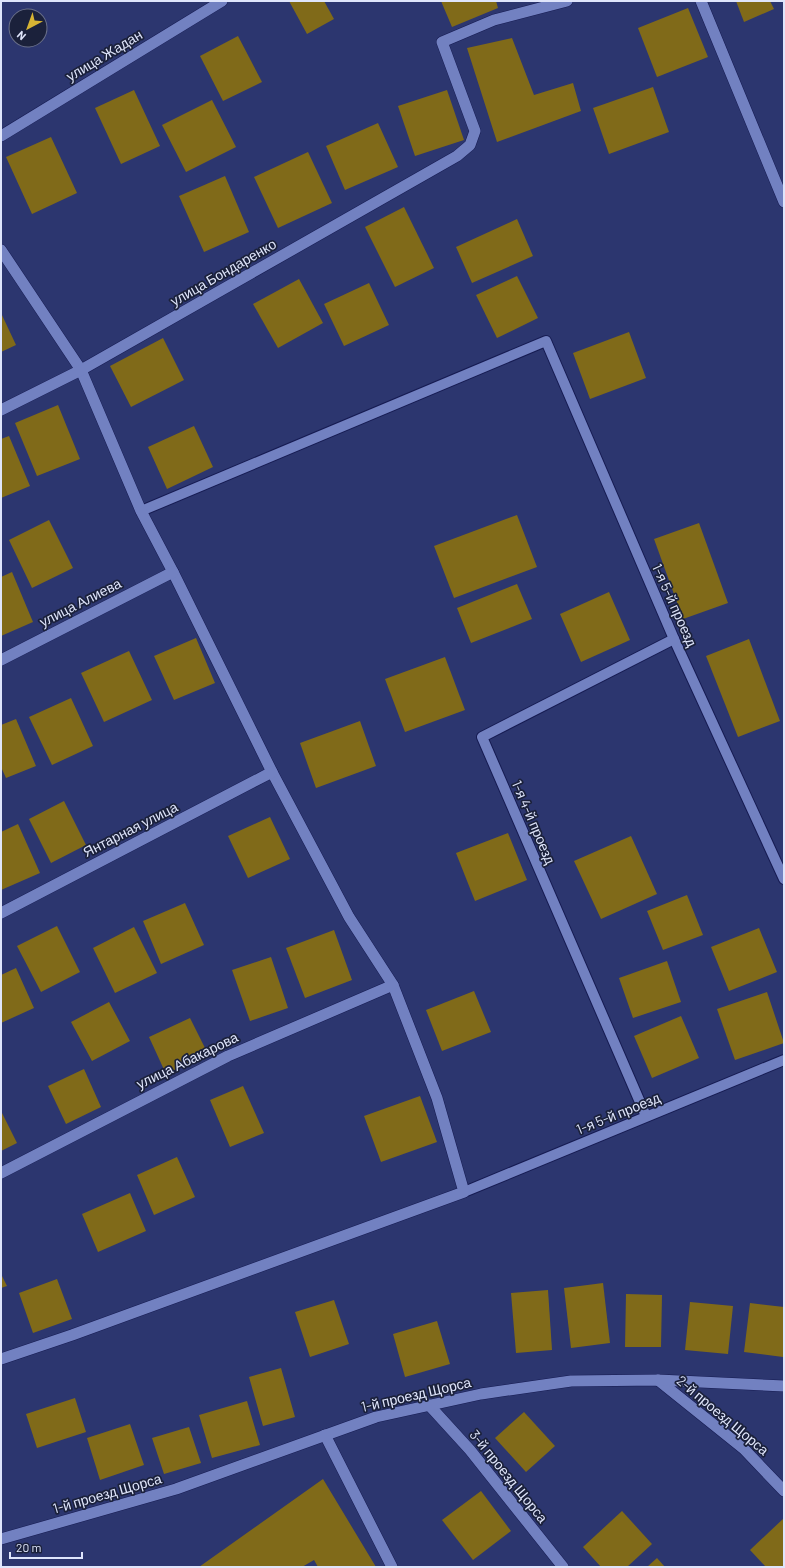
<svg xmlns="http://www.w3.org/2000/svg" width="785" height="1568" viewBox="0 0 785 1568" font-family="Barlow,sans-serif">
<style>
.building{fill:#806a19}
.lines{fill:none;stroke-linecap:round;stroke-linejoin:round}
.service-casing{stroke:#161b52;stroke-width:12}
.minor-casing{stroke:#161b52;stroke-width:12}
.service{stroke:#7281c1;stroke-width:10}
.minor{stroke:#7281c1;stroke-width:11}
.labels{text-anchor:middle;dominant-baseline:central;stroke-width:3.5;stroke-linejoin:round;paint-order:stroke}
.street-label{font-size:14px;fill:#dfe5fb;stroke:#1b213b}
</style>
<rect width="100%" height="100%" fill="#2c366f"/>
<g class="building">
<path d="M289 1H324L334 19 307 34Z"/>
<path d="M441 1H496L498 8 452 27Z"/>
<path d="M736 1H770L774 9 744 22Z"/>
<path d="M688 8 708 57 657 77 638 28Z"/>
<path d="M238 36 262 82 223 101 200 56Z"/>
<path d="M512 38 534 95 573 83 581 111 497 142 467 48Z"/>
<path d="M653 87 669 132 609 154 593 108Z"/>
<path d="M134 90 160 146 121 164 95 108Z"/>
<path d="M447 90 464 140 415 156 398 106Z"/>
<path d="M212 100 236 147 186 172 162 125Z"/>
<path d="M378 123 398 167 345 190 326 146Z"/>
<path d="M51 137 77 193 32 214 6 157Z"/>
<path d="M308 152 332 203 278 228 254 177Z"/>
<path d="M225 176 249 232 204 252 179 196Z"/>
<path d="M404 207 434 268 395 287 365 227Z"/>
<path d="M517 219 533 256 472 283 456 247Z"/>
<path d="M517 276 538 318 497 338 476 295Z"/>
<path d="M299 279 323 323 278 348 253 304Z"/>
<path d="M369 283 389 325 344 346 324 304Z"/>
<path d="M1 313 16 345 1 352Z"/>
<path d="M629 332 646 378 590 399 573 353Z"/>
<path d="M163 338 184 380 131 407 110 366Z"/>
<path d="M58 405 80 459 37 476 15 423Z"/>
<path d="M194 426 213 467 167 489 148 447Z"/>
<path d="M9 436 30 486 1 498V439Z"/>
<path d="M517 515 537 567 454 598 434 546Z"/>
<path d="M49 520 73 568 32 588 9 540Z"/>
<path d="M699 523 728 603 683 619 654 539Z"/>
<path d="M12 572 33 622 1 636V577Z"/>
<path d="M517 584 532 619 471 643 457 608Z"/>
<path d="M609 592 630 640 581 662 560 614Z"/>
<path d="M196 638 215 683 174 700 154 656Z"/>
<path d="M749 639 780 721 738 737 706 656Z"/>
<path d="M129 651 152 700 104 722 81 673Z"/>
<path d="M445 657 465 710 405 732 385 679Z"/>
<path d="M71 698 93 746 52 765 29 717Z"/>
<path d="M16 719 36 766 6 778 1 767V725Z"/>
<path d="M360 721 376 766 316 788 300 743Z"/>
<path d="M64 801 86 845 51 863 29 819Z"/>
<path d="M270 817 290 859 248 878 228 836Z"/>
<path d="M18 824 40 873 1 890V832Z"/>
<path d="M508 833 527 880 475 901 456 853Z"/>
<path d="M631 836 657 894 601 919 574 861Z"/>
<path d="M687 895 703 935 663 950 647 911Z"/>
<path d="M185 903 204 945 161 964 143 921Z"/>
<path d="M57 926 80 972 41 992 17 946Z"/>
<path d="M134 927 157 973 115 993 93 948Z"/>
<path d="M759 928 777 972 729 991 711 947Z"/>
<path d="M334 930 352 980 305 998 286 948Z"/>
<path d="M271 957 288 1008 250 1021 232 970Z"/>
<path d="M667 961 681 1002 633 1018 619 978Z"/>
<path d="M16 968 34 1008 1 1023V975Z"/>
<path d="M474 991 491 1032 442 1051 426 1010Z"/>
<path d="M767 992 784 1043 735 1060 717 1009Z"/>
<path d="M109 1002 130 1041 92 1061 71 1022Z"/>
<path d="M681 1016 699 1058 652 1078 634 1036Z"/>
<path d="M190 1018 208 1054 166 1074 149 1037Z"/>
<path d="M84 1069 101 1107 66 1124 48 1086Z"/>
<path d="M243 1086 264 1133 230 1147 210 1100Z"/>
<path d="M420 1096 437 1142 381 1162 364 1116Z"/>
<path d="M1 1111 17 1143 1 1151Z"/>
<path d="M177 1157 195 1197 154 1215 137 1175Z"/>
<path d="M130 1193 146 1231 98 1252 82 1214Z"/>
<path d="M1 1274 7 1286 1 1288Z"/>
<path d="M57 1279 72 1319 33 1333 19 1293Z"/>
<path d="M603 1283 610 1343 571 1348 564 1288Z"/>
<path d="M548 1290 552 1350 516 1353 511 1293Z"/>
<path d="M626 1294 662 1295 661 1347H625Z"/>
<path d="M334 1300 349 1344 310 1357 295 1312Z"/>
<path d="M690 1302 733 1306 728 1354 685 1350Z"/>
<path d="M750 1303 784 1307 783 1357 744 1352Z"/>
<path d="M437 1321 450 1364 405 1377 393 1334Z"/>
<path d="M281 1368 295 1417 263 1426 249 1377Z"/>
<path d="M75 1398 86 1432 37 1448 26 1414Z"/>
<path d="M247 1401 260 1445 212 1458 199 1415Z"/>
<path d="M524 1412 555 1446 526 1472 495 1438Z"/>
<path d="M130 1424 144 1465 100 1480 87 1438Z"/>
<path d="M189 1427 201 1463 164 1474 152 1438Z"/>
<path d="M323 1479 376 1567H318L314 1560 302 1567H199Z"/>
<path d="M481 1491 511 1531 473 1560 442 1520Z"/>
<path d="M622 1511 652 1544 627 1567H601L583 1547Z"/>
<path d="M784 1518V1567H766L750 1550Z"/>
<path d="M657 1558 665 1567H647Z"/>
</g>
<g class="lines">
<defs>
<g id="service">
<path d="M141 511 546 341 674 639 784 879"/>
<path d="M646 1116 482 737 674 639"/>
<path d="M464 1192 784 1060"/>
</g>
<g id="minor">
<path d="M701 1 784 202"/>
<path d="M1 136 222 1"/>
<path d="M1 250 81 370 141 511 173 572 272 772 349 917 393 985 437 1098 464 1192 72 1335 1 1359"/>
<path d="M1 410 81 370 457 156 470 145 475 131 442 42 494 20 567 1"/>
<path d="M1 660 173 572"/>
<path d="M1 913 272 772"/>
<path d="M1 1173 228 1056 393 985"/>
<path d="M658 1380 744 1449 784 1491"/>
<path d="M429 1405 470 1450 563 1567"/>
<path d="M325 1435 392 1567"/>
<path d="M1 1539 176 1489 376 1417 481 1394 571 1381 658 1380 784 1386"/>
</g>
</defs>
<use href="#service" class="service-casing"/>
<use href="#minor" class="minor-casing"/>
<use href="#service" class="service"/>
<use href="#minor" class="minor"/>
</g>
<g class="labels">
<g class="street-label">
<text transform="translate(104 55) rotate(-31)">улица Жадан</text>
<text transform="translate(223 272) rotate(-30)">улица Бондаренко</text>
<text transform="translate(80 602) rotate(-27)">улица Алиева</text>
<text transform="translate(675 605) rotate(66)">1-я 5-й проезд</text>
<text transform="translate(534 822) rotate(67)">1-я 4-й проезд</text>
<text transform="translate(130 829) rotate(-27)">Янтарная улица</text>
<text transform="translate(187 1060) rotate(-26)">улица Абакарова</text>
<text transform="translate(618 1113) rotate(-22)">1-я 5-й проезд</text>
<text transform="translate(416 1394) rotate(-13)">1-й проезд Щорса</text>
<text transform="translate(723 1415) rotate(40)">2-й проезд Щорса</text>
<text transform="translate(509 1476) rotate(51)">3-й проезд Щорса</text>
<text transform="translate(107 1493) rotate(-16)">1-й проезд Щорса</text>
</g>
</g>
<rect width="785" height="1568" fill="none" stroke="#dfe5fb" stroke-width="4"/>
<g transform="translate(28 28) rotate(221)"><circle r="19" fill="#1b213b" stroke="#696f88"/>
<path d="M0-3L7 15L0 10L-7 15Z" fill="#d7b434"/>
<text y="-6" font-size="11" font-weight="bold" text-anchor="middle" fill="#dfe5fb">N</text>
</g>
<path d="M10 1552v6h72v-6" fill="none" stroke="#dfe5fb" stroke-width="2"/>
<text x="16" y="1552" font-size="12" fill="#dfe5fb" stroke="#1b213b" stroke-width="3" paint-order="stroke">20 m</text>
</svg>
